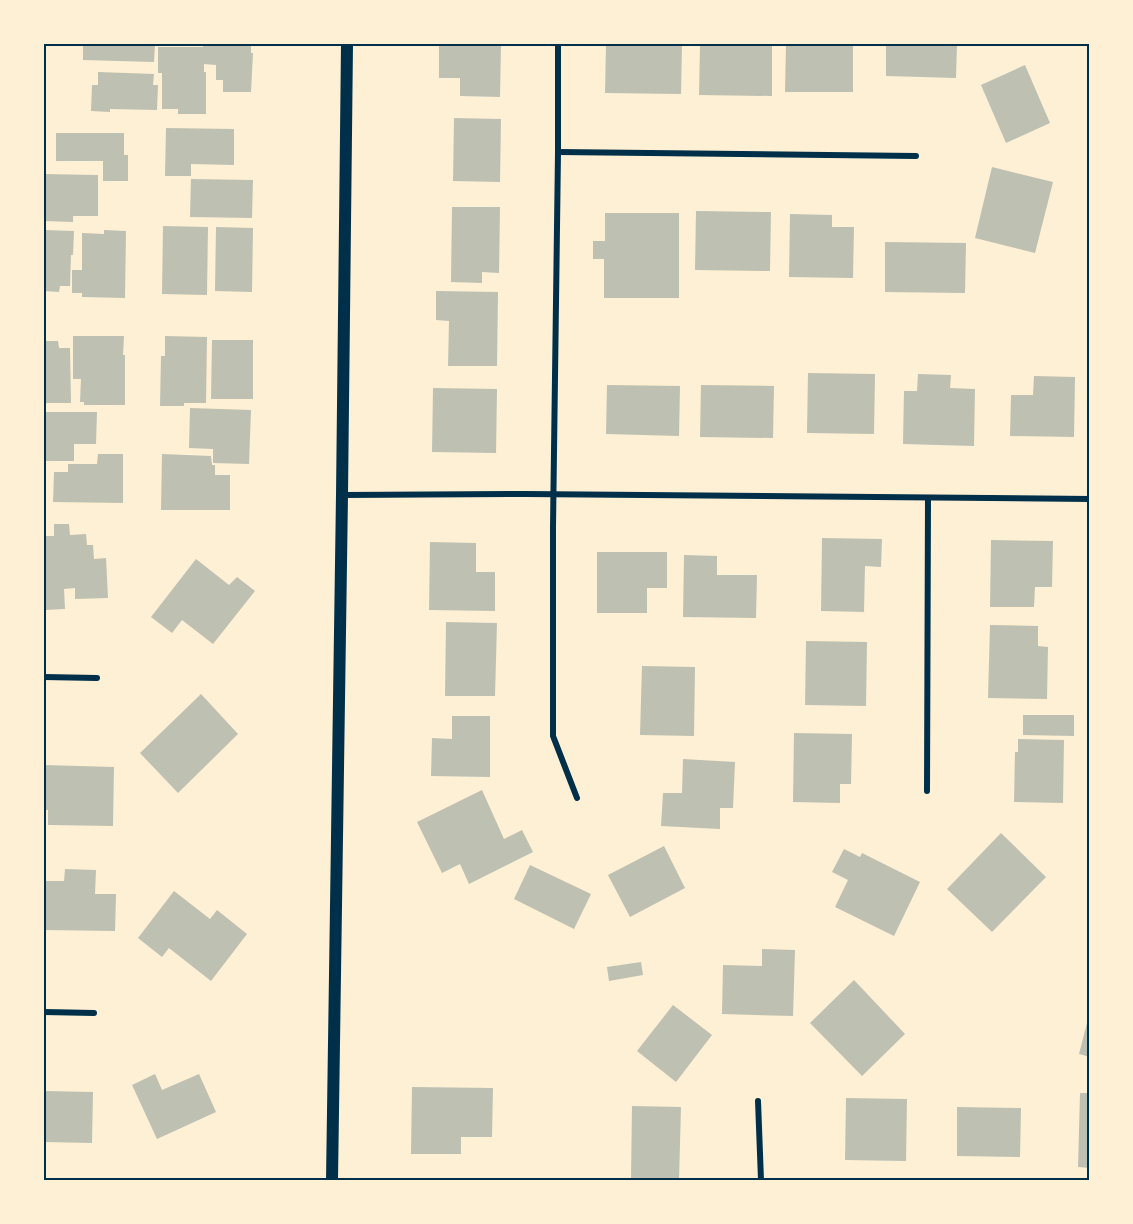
<svg xmlns="http://www.w3.org/2000/svg" width="1133" height="1224" viewBox="0 0 1133 1224" font-family="Raleway,sans-serif">
<style>
.building{fill:#bec0b2}
.lines{fill:none;stroke-linecap:round;stroke-linejoin:round}
.minor{stroke:#003049;stroke-width:6}
.secondary{stroke:#003049;stroke-width:12}
.neatline{fill:none;stroke:#003049;stroke-width:2}
</style>
<rect width="100%" height="100%" fill="#fdf0d5"/>
<g class="building">
<path d="M83 44H155L154 62 83 60Z"/>
<path d="M203 44H251V53H253L251 92H223V80H216V65L204 64V72H206V114H178V109H162V73H158V47H203Z"/>
<path d="M439 44H501L500 97 460 96V78H439Z"/>
<path d="M606 44 682 45 681 94 605 93Z"/>
<path d="M786 44H853V92H785Z"/>
<path d="M886 44H957L956 78 886 76Z"/>
<path d="M700 45 772 46V96L699 95Z"/>
<path d="M1025 65 1050 123 1006 143 981 85Z"/>
<path d="M98 72 154 74 153 85H158L157 110 110 109V112L91 111 92 85H98Z"/>
<path d="M454 118 501 119 500 182 453 181Z"/>
<path d="M166 128 234 129V165L191 164V176H165Z"/>
<path d="M56 133H124V155H128V181H103V161H56Z"/>
<path d="M992 167 1053 182 1035 253 975 238Z"/>
<path d="M44 174 98 175V216H73V222L44 221Z"/>
<path d="M191 179 253 180 252 218 190 217Z"/>
<path d="M452 207H500L499 273 482 272V283L451 282Z"/>
<path d="M696 211 771 212 770 271 695 270Z"/>
<path d="M605 213H679V298H604V259H593V241H605Z"/>
<path d="M790 214 832 215V227H854L853 278 789 277Z"/>
<path d="M163 226 208 227 207 295 162 294Z"/>
<path d="M216 227 253 228 252 292 215 291Z"/>
<path d="M44 230 74 231 73 255H71L70 286H60L59 292 44 291Z"/>
<path d="M104 230 126 231 125 298 82 297V293H72V270H82V233L104 234Z"/>
<path d="M885 242 966 243 965 293 885 292Z"/>
<path d="M436 291 498 292 497 366H448L449 321 436 320Z"/>
<path d="M73 336H124L123 355H125V405H84V402H80L81 379H73Z"/>
<path d="M165 336 207 337 206 403H184V406H160L161 356H165Z"/>
<path d="M212 340H253V399H211Z"/>
<path d="M44 341H58L59 348H70L71 403H44Z"/>
<path d="M808 373 875 374 874 434 807 433Z"/>
<path d="M918 374 951 375 950 388 975 389 974 446 903 444 904 391H917Z"/>
<path d="M1034 376 1075 377 1074 437 1010 436 1011 395H1033Z"/>
<path d="M607 385 680 386 679 436 606 434Z"/>
<path d="M701 385 774 386 773 438 700 437Z"/>
<path d="M433 388 497 389 496 453 432 452Z"/>
<path d="M190 408 251 410 249 464 213 463V449L189 448Z"/>
<path d="M44 412H97L96 444H74V461H44Z"/>
<path d="M98 454H123V503L53 502 54 472H68V464H97Z"/>
<path d="M162 454 211 456 212 465H215V475H230V510H161Z"/>
<path d="M54 524H69L70 535 86 534 87 545H93L94 559 106 558 108 598 75 599V588L64 589 65 609 44 610V536H54Z"/>
<path d="M822 538 882 539 881 567 865 566 864 612 821 611Z"/>
<path d="M991 540 1053 541 1052 587H1035L1034 607H990Z"/>
<path d="M430 542 476 543V572H495V611L429 610Z"/>
<path d="M597 552H667V588H647V613H597Z"/>
<path d="M684 555 717 556V575H757L756 618 683 617Z"/>
<path d="M196 559 229 585 237 577 255 591 213 644 182 620 172 633 151 617Z"/>
<path d="M446 622 497 623 495 696H445Z"/>
<path d="M990 625 1038 626V646L1048 647 1047 699 988 698Z"/>
<path d="M806 641 867 642 866 706 805 705Z"/>
<path d="M642 666 695 667 694 736 640 735Z"/>
<path d="M201 694 238 734 178 793 140 753Z"/>
<path d="M1023 715H1074V736L1023 735Z"/>
<path d="M452 716H490V777L431 776 432 738 452 739Z"/>
<path d="M794 733 852 734 851 784H840V803L793 802Z"/>
<path d="M1018 739 1064 740 1063 803 1014 802 1015 752H1018Z"/>
<path d="M683 759 735 762 733 808H720V829L661 826 663 793H682Z"/>
<path d="M44 765 114 767 113 826 48 825V810H44Z"/>
<path d="M482 790 504 839 522 830 533 852 469 884 460 864 442 873 417 822Z"/>
<path d="M1001 833 1046 877 992 932 947 889Z"/>
<path d="M664 846 685 888 630 917 608 875Z"/>
<path d="M844 849 860 857 862 853 920 882 894 936 835 907 848 880 832 872Z"/>
<path d="M530 865 591 894 574 929 514 899Z"/>
<path d="M65 869 96 870 95 894H116L115 931 44 930V881H64Z"/>
<path d="M174 891 210 919 217 910 247 934 211 981 169 948 162 957 138 938Z"/>
<path d="M762 949 795 950 793 1016 722 1014 723 965 762 966Z"/>
<path d="M641 962 643 975 609 981 607 967Z"/>
<path d="M854 980 905 1034 862 1076 810 1023Z"/>
<path d="M673 1005 712 1035 676 1082 637 1051Z"/>
<path d="M1089 1015H1090V1057L1079 1054Z"/>
<path d="M155 1074 162 1090 199 1074 216 1112 157 1139 132 1085Z"/>
<path d="M412 1087 493 1088 492 1137H461V1154H411Z"/>
<path d="M44 1091 93 1092 92 1143 44 1142Z"/>
<path d="M1080 1093H1090V1168L1078 1167Z"/>
<path d="M846 1098 907 1099 906 1161 845 1160Z"/>
<path d="M632 1106 681 1107 679 1180H631Z"/>
<path d="M957 1107 1021 1108 1020 1157 957 1156Z"/>
</g>
<g class="lines">
<g class="minor">
<path d="M558 44V152L553 527V736L577 798"/>
<path d="M558 152 916 156"/>
<path d="M342 495 525 494 1090 499"/>
<path d="M44 677 97 678"/>
<path d="M927 791 928 498"/>
<path d="M44 1012 94 1013"/>
<path d="M758 1101 761 1180"/>
</g>
<path class="secondary" d="M332 1180 342 495 347 44"/>
</g>
<rect width="1133" height="1224" fill="none" stroke="#fdf0d5" stroke-width="90"/>
<rect x="45" y="45" width="1043" height="1134" class="neatline"/>
</svg>
